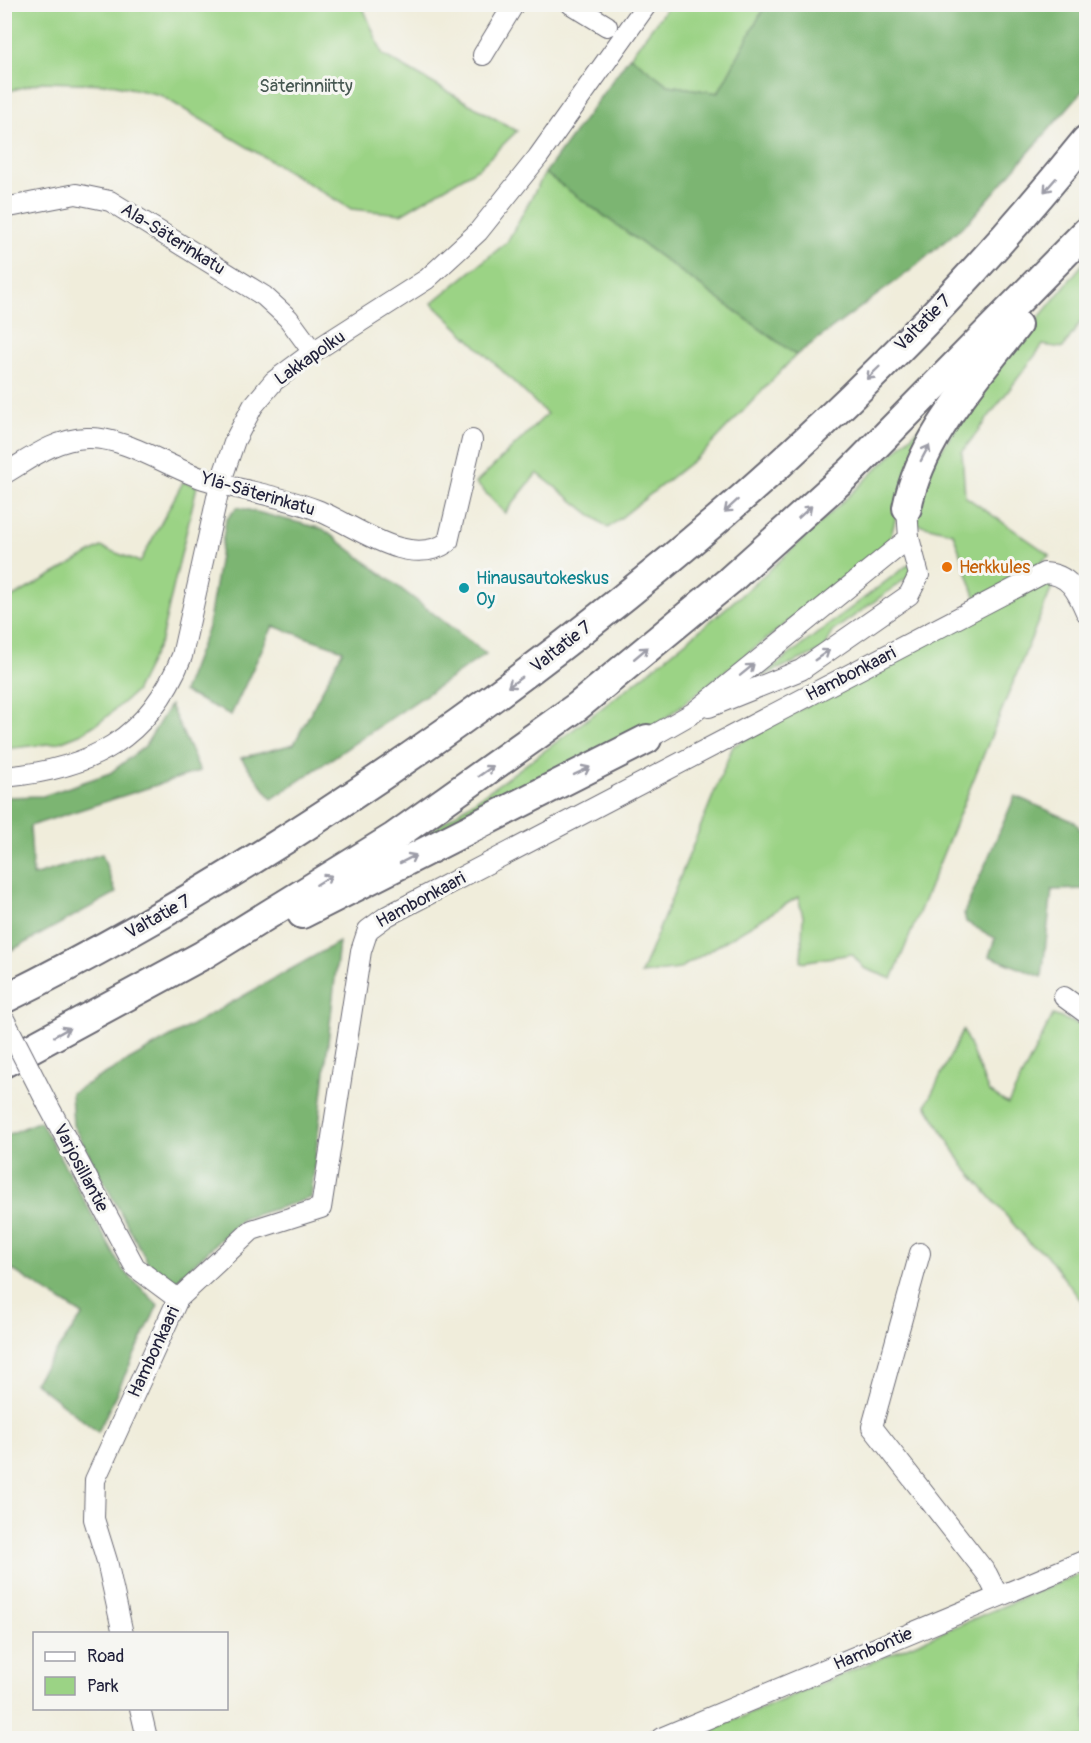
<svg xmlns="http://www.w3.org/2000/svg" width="1091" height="1743" viewBox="0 0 1091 1743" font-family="Pangolin,sans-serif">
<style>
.green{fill:#9bd385;stroke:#5e7a60;stroke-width:1.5}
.forest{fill:#7cb572;stroke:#4f6c56;stroke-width:1.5}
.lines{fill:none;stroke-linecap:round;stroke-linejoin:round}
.minor-casing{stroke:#6a6973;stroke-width:22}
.highway-casing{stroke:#6a6973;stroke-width:32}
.minor{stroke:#fff;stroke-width:20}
.highway{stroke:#fff;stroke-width:28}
.minor-bridge-casing{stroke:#6a6973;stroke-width:22;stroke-linecap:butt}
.minor-bridge{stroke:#fff;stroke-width:20}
.oneway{stroke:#9c9ca7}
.food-dot{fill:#e8710a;stroke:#f6f6f2;stroke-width:2}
.culture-dot{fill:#0f9aa8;stroke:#f6f6f2;stroke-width:2}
.labels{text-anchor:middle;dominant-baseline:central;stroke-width:6;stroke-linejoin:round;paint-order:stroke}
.park-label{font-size:18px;fill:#465751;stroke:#f6f6f2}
.street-label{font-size:18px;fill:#22223b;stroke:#f6f6f2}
.food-label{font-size:18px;fill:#c56008;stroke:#f6f6f2;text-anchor:start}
.culture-label{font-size:18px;fill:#0d838f;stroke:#f6f6f2;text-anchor:start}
</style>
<rect width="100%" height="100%" fill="#f6f6f2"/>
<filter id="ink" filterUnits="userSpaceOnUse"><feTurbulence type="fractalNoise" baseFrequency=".0167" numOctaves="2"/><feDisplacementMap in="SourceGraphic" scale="12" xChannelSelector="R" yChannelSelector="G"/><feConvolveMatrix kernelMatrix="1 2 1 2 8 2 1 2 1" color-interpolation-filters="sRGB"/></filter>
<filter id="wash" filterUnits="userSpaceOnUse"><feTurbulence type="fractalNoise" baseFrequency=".008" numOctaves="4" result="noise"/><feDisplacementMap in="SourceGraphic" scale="24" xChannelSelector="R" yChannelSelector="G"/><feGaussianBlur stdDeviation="1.35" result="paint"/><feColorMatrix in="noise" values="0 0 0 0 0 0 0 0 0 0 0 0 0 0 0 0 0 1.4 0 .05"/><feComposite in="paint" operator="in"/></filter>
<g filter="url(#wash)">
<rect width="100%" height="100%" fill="#f0eddb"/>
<g class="green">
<path d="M5 4 362 5 383 55 517 131 479 168 401 214 351 209 160 95 112 84 42 82 5 92Z"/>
<path d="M669 5H766L718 93 668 85 630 56Z"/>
<path d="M545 173 796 355 706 450 608 528 537 473 505 513 476 483 547 414 432 303 507 242Z"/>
<path d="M1086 260V314L1063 348 1043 345 962 452 965 496 1050 555 1024 575 977 602 953 533 917 524 921 491 933 462 987 381Z"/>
<path d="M944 404 903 491 889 543 645 734 413 843C532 763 648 677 756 582 820 525 882 464 944 404Z"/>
<path d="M183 482 197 486 161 640 135 692 104 719 82 733 57 743 5 749 4 602 101 547 140 562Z"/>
<path d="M909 564 912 566 908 577 832 632 825 649 760 677Z"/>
<path d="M1055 580 892 979 864 968 852 954 801 962 803 916 798 897 679 969 641 974 733 746 1018 591Z"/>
<path d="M1053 1015 1086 1027V1307L1044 1252 1032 1246 963 1165 926 1105 963 1030 989 1092 1008 1104Z"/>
<path d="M1086 1571V1738H693Z"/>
</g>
<g class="forest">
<path d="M766 4 1086 5V87L970 220 911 270 796 355 545 173 630 56 668 85 718 93Z"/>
<path d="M237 507 323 529 486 654 272 799 241 758 294 744 343 650 273 626 231 715 183 692 208 627 226 520Z"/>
<path d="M170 705 200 771 30 826 33 876 102 854 116 893 5 954V797L43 796 110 773 145 746Z"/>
<path d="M1015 796 1075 822 1086 838V889L1052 890 1042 977 989 956 995 938 966 922 964 913Z"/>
<path d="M339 942 311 1198 242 1219 174 1283 148 1263 73 1125 71 1093Z"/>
<path d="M40 1121 123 1270 158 1305 98 1432 34 1382 83 1315 5 1265V1136Z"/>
</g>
</g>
<g filter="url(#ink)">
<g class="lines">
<defs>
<g id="minor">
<path d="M571 4 607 26"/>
<path d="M483 55 514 4"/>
<path d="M4 208 76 194 110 201 264 296 288 318 313 352"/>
<path d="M4 474C31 458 55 439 87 438 125 436 171 469 207 480 243 491 282 496 317 510 354 524 408 570 448 542L472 440"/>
<path d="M709 707 801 670 909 595 919 575 909 538"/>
<path d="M647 739 693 713 909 538 907 508"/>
<path d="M4 777C91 769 148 740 182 656L220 484 235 440 253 406 274 381 313 352 427 279 478 232 538 157 647 4"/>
<path d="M1064 997 1086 1013"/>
<path d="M48 1105 135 1267 178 1299"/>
<path d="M920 1253 872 1427 987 1574 998 1596"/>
<path d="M123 1634 107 1561 94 1519 95 1480 178 1299 252 1230 321 1208 361 951 368 930 387 916 1044 573C1069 574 1077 591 1086 612"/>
<path d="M140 1708 147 1738"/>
<path d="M661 1738 1086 1560"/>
</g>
<g id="highway">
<path d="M907 508C921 437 974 381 1017 325"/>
<path d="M302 914 647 739"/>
<path d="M4 999C164 920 313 826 458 723 690 557 907 363 1086 140"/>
<path d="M4 1063 203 955 394 837 578 706 729 581 850 472 1086 232"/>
</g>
</defs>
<use href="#minor" class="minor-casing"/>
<use href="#highway" class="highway-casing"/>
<use href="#minor" class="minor"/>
<use href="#highway" class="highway"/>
<defs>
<path id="minor-bridge" d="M4 1019 48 1105"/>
</defs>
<use href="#minor-bridge" class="minor-bridge-casing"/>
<use href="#minor-bridge" class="minor-bridge"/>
</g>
<defs><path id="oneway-shaft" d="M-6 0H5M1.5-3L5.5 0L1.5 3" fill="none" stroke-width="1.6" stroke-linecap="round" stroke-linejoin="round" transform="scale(1.5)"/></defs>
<g class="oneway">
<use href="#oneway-shaft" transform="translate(1050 185) rotate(131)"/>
<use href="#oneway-shaft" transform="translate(873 373) rotate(136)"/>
<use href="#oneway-shaft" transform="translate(925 453) rotate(-62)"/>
<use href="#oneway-shaft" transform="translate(731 506) rotate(138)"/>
<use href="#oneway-shaft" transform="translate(805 512) rotate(-42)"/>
<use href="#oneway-shaft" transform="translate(641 653) rotate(-40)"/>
<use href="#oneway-shaft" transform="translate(822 655) rotate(-35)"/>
<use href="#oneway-shaft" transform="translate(747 670) rotate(-39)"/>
<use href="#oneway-shaft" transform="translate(515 682) rotate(144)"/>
<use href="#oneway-shaft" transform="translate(486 771) rotate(-35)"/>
<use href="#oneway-shaft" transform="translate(582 771) rotate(-26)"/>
<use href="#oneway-shaft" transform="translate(408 859) rotate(-27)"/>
<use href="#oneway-shaft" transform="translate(324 880) rotate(-32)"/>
<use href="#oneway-shaft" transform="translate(62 1032) rotate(-29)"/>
</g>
</g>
<circle class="food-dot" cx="947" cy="567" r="6"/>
<circle class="culture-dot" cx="464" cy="588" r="6"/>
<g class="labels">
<g class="park-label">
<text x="306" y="86">Säterinniitty</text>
</g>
<g class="street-label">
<text transform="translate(173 239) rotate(32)">Ala-Säterinkatu</text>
<text transform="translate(923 323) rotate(-45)">Valtatie 7</text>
<text transform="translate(310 358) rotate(-35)">Lakkapolku</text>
<text transform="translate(258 494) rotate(16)">Ylä-Säterinkatu</text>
<text transform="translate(561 647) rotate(-38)">Valtatie 7</text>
<text transform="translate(851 674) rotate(-27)">Hambonkaari</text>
<text transform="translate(421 900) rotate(-28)">Hambonkaari</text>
<text transform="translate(158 917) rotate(-29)">Valtatie 7</text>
<text transform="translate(81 1168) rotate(62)">Varjosillantie</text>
<text transform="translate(154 1352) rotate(-65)">Hambonkaari</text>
<text transform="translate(873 1649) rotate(-23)">Hambontie</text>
</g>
<g class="food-label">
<text x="959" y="567">Herkkules</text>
</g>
<g class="culture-label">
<text x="476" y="578">Hinausautokeskus<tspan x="476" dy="21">Oy</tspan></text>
</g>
</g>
<rect width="1091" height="1743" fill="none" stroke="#f6f6f2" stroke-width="24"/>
<rect x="33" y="1632" width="195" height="78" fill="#f6f6f2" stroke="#a1a1a9" stroke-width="1.5"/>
<rect x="45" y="1652" width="30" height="9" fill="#ffffff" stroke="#a1a1a9" stroke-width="1.5"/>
<text x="87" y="1662" font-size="18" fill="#22223b">Road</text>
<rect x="45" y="1677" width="30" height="18" fill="#9bd385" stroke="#a1a1a9" stroke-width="1.5"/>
<text x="87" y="1692" font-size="18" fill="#22223b">Park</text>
</svg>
